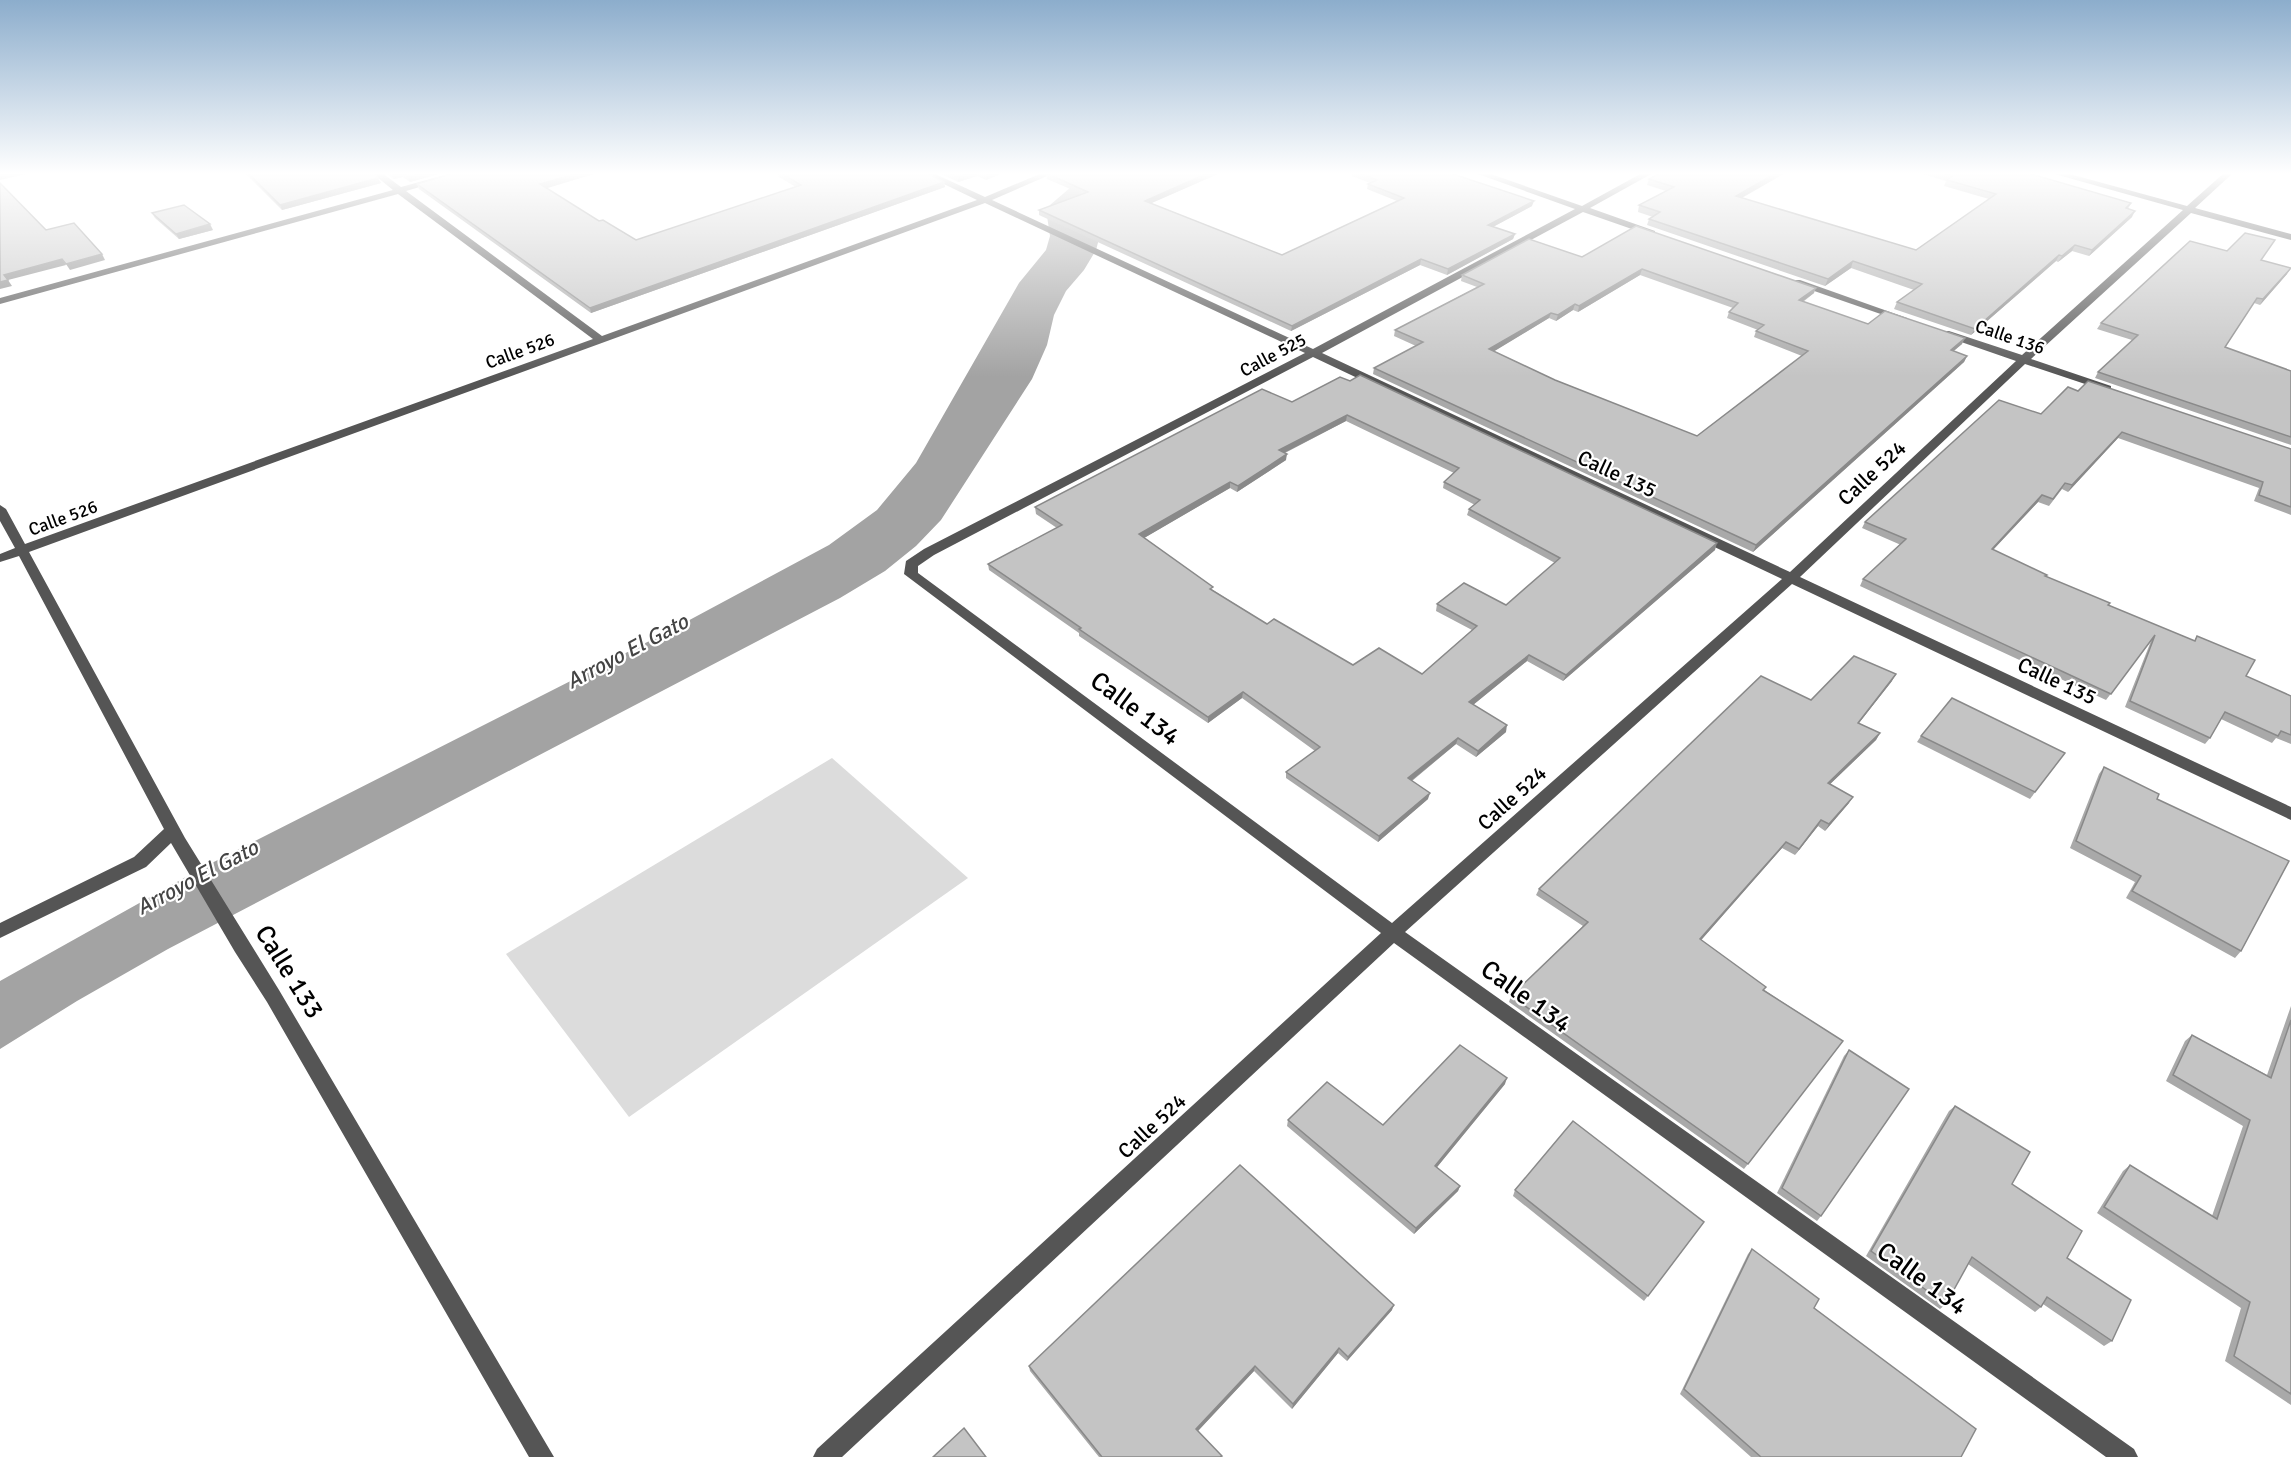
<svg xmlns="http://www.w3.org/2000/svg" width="2291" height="1457" viewBox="0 0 2291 1457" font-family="Signika,sans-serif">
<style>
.green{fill:#dcdcdc}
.water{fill:#a3a3a3}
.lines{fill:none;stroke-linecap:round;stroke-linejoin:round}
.minor{fill:#555;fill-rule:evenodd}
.wall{fill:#a9a9a9;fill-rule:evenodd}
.shaded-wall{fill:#898989}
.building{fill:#c4c4c4;stroke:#898989;stroke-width:1.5;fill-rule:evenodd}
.labels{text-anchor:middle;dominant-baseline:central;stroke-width:4.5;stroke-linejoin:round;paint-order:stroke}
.far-street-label{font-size:18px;fill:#000;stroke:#fff}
.street-label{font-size:21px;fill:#000;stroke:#fff}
.water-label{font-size:22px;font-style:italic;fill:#444;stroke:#fff}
.near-street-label{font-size:26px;fill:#000;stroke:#fff}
</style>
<rect width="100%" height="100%" fill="#fff"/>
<path class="green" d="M832 758 968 878 629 1117 506 954Z"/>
<path class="water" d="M1078 181 1100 235 1096 250 1084 270 1066 291 1054 315 1047 345 1032 379 941 520 916 546 885 571 840 598 168 949 77 1001 0 1049V981L202 868 669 631 829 545 877 510 916 463 1019 283 1046 250 1050 236 1047 216 1050 205Z"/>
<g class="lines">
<g class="minor">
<path d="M372 173H382L401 187 452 173H467L406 191 602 336 977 200 921 173H933L985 197 1042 173H1054L992 200 1313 349 1575 209 1475 173H1488L1582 206 1642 173H1653L1590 208 1655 231V235H1649L1583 212 1322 353 1790 572 2016 361 1941 335V331H1949L2022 355 2183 210 2051 173H2066L2187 206 2224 173H2233L2195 208 2291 234V240L2191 213 2031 359 2111 386V390H2103L2025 364 1800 577 2291 807V820L1792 584 1405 932 2134 1449 2138 1457H2106L1394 943 842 1457H813L817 1449 1381 933 904 574 906 561 924 549 1305 353 985 203 29 552 185 838 279 990 554 1457H529L267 1002 235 952 171 843 146 867 0 938V923L134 857 164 829 19 556 0 562V554L15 548 0 521V505L6 509 25 544 593 339 398 194 0 304V298L393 190ZM1313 357 1782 579 1392 923 918 573V566L934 555Z"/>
<path d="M1794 280H1800L1907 318 1898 320 1794 284Z"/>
</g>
</g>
<g class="wall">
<path d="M245 173H373L381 183 282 210Z"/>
<path d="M386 173H442L410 182 403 177 394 179Z"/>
<path d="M454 173H597L546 188 599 221 636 240 796 187 779 177 778 173H927L944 182 945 187 591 313 419 189 417 184Z"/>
<path d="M939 173H1003L986 180 977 176 958 182Z"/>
<path d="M1046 173H1220L1151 203 1282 255 1397 201 1367 189 1368 184 1370 183 1352 176V173H1450L1532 206 1493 227 1515 234 1513 239 1447 275 1420 265 1291 331 1039 215V210L1082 194 1047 179Z"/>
<path d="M1660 173H1785L1742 198 1916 250 1989 199 1944 186 1946 181 1920 173H2028L2131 203 2128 209 2132 217 2089 256 2072 251 2058 262 2056 261 1971 335 1894 309 1897 302 1914 290 1851 268 1825 286 1647 225 1649 219 1653 217 1638 212 1639 205 1666 191 1647 185 1649 179Z"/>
<path d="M152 213 213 230 179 239 155 218Z"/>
<path d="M1582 257 1814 293 1803 302 1868 324 1962 344 1953 351 1967 356 1964 362 1753 552 1373 374 1374 368 1416 346 1394 336 1395 330 1477 287 1461 281 1462 275ZM1640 275 1733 308 1729 312 1727 318 1758 330 1756 331 1754 337 1802 356 1697 436 1555 380 1494 351 1549 318 1556 321 1573 310 1578 312Z"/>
<path d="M2262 260 2287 274 2260 305 2254 303 2225 347 2291 371V445L2095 378 2098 372 2132 340 2097 329 2101 323Z"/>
<path d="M1340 377 1715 550 1563 681 1527 661 1473 705 1506 732 1476 757 1456 744 1412 781 1428 799 1378 842 1286 778V772L1315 751 1242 698 1208 723 1079 636V633L989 570 988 564 1057 528 1036 514 1035 507 1292 402ZM1346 421 1454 473 1444 482 1443 488 1475 505 1469 509 1467 515 1555 563 1506 605 1437 604 1436 611 1472 630 1422 674 1353 665 1267 624 1213 590 1144 538 1230 488 1237 492 1286 460 1285 453Z"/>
<path d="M2041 414 2291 449V515L2254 501 2259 488 2118 438 2068 492 2062 489 2049 506 2038 502 1993 550 2046 577 2108 605 2194 641 2197 636 2246 676 2291 696V744L2276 738 2272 743 2221 719 2210 738 2205 744 2125 707 2151 641 2106 700 1860 586 1863 579 1901 545 1862 528 1865 522Z"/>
<path d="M1892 681 1859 723 1880 733 1876 740 1830 784 1849 803 1825 831 1818 826 1795 855 1782 848 1701 940 1766 987 1764 990 1843 1041 1744 1169 1509 1002 1511 996 1583 926 1536 895 1539 889 1811 700Z"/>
<path d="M1921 736 2065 753 2030 799 1917 742Z"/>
<path d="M2104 767 2157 799 2241 951 2235 958 2126 898 2135 882 2070 848 2099 774Z"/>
<path d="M2291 1006V1405L2225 1361 2241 1308 2097 1213 2123 1171 2130 1165 2212 1216 2243 1126 2166 1081 2185 1041 2192 1035 2267 1075Z"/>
<path d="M1849 1050 1821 1216 1817 1221 1777 1193 1844 1056Z"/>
<path d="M1505 1084 1437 1167 1460 1186 1458 1191 1414 1234 1287 1126 1288 1120 1383 1125Z"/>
<path d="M1955 1106 2067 1258 2112 1341 2104 1346 2043 1304 2041 1307 2035 1312 1968 1264 1946 1304 1940 1309 1866 1256 1949 1111Z"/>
<path d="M1515 1190 1704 1222 1644 1301 1513 1196Z"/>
<path d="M1752 1249 1814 1308 1961 1457H1751L1680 1394 1748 1254Z"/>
<path d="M1392 1310 1347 1361 1338 1353 1292 1409 1254 1371 1198 1431 1222 1456 1221 1457H1099L1030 1371 1029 1366Z"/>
</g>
<g class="shaded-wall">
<path d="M4 173H30L0 180V174Z"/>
<path d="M394 173H401L403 177 394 179 392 174Z"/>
<path d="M421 173H442L410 182 408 177Z"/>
<path d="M578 173H597L541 190 540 184Z"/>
<path d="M968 173H977V176L958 182V177Z"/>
<path d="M988 173H1003L986 180V174Z"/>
<path d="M1208 173H1220L1145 206V201Z"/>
<path d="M1776 173H1785L1734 202 1736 196Z"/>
<path d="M378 178 381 183 282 210 280 205Z"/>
<path d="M944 182 945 187 591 313 590 308Z"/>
<path d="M1534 201 1532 206 1487 230 1488 225Z"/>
<path d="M2135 211 2132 217 2089 256 2092 250Z"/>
<path d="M210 224 213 230 179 239 176 234Z"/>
<path d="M1515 234 1513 239 1447 275 1448 269Z"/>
<path d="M2075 245 2072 251 2058 262 2062 256Z"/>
<path d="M102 254 105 260 70 270 66 264Z"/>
<path d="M2059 255 2056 261 1971 335 1975 329Z"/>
<path d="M62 259 66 265 8 280 12 286 0 289V282L4 275Z"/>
<path d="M1421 259 1420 265 1291 331 1292 326Z"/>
<path d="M1853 261 1851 268 1825 286 1828 279Z"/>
<path d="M2291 268 2287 274 2260 305 2263 299Z"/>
<path d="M1642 269 1640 275 1578 312 1579 306Z"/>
<path d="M1816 288 1814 293 1796 306 1799 300Z"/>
<path d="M1575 304 1573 310 1556 321 1558 315Z"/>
<path d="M1551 313 1549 318 1488 355 1489 349Z"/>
<path d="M1965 338 1962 344 1948 356 1951 350Z"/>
<path d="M1967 356 1964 362 1753 552 1756 545Z"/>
<path d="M1347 415 1346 421 1278 456 1279 450Z"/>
<path d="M2122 432 2118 438 2068 492 2072 485Z"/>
<path d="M1287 454 1286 460 1237 492 1238 486Z"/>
<path d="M1230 482V488L1139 541V534Z"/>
<path d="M2042 495 2038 502 1988 555 1992 549Z"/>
<path d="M1717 543 1715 550 1563 681 1566 675Z"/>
<path d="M1529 655 1527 661 1468 709 1469 702Z"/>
<path d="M1896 674 1892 681 1854 729 1858 723Z"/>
<path d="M1243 692 1242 698 1208 723V717Z"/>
<path d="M1507 725 1506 732 1476 757 1478 751Z"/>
<path d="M1880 733 1876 740 1824 790 1828 783Z"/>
<path d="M1458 738 1456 744 1406 785 1408 778Z"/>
<path d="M1430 793 1428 799 1378 842 1379 836Z"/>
<path d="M1853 797 1849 803 1825 831 1829 824Z"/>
<path d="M1821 820 1818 826 1795 855 1799 849Z"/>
<path d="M1786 842 1782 848 1696 946 1700 939Z"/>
<path d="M1507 1078 1505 1084 1433 1172 1435 1166Z"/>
<path d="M1460 1186 1458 1191 1414 1234 1416 1228Z"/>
<path d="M1394 1305 1392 1310 1347 1361 1348 1357Z"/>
<path d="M1339 1348 1338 1353 1292 1409 1293 1404Z"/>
<path d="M1255 1366 1254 1371 1195 1434 1196 1429Z"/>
</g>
<g class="building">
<path d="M248 173H373L378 178 280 205Z"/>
<path d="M403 173H421L408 177Z"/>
<path d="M454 173H578L540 184 599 221 603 220 636 240 801 185 781 173H927L944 182 590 308 417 184Z"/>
<path d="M950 173H968L958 177Z"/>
<path d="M1046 173H1208L1145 201 1282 255 1404 198 1368 184 1377 180 1359 173H1450L1534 201 1488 225 1515 234 1448 269 1421 259 1292 326 1039 210 1088 192Z"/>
<path d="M1660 173H1776L1736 196 1916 250 1996 194 1947 180 1952 176 1944 173H2028L2131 203 2126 208 2135 211 2092 250 2075 245 2062 256 2059 255 1975 329 1897 302 1922 284 1853 261 1828 279 1649 219 1660 212 1639 205 1674 187 1649 179Z"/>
<path d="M0 183 46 230 74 223 102 254 66 264 62 259 4 275 8 280 0 282Z"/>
<path d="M184 205 210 224 176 234 152 213Z"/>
<path d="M1636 226 1816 288 1799 300 1868 324 1885 311 1965 338 1951 350 1967 356 1756 545 1374 368 1423 342 1395 330 1484 284 1462 275 1529 239 1582 257ZM1642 269 1738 303 1729 312 1764 325 1756 331 1808 351 1697 436 1555 380 1489 349 1551 313 1558 315 1575 304 1579 306Z"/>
<path d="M2245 233 2275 240 2261 260 2291 268 2263 299 2257 298 2225 347 2291 371V437L2098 372 2138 335 2101 323 2190 241 2227 251Z"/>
<path d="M1360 375 1717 543 1566 675 1529 655 1469 702 1507 725 1478 751 1458 738 1408 778 1430 793 1379 836 1286 772 1320 747 1243 692 1208 717 1079 629 1081 628 988 564 1062 525 1035 507 1262 389 1292 402 1340 377 1350 381ZM1347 415 1459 468 1444 482 1480 500 1469 509 1560 558 1506 605 1464 583 1437 604 1477 626 1422 674 1379 648 1353 665 1274 619 1267 624 1210 589 1213 587 1139 534 1230 482 1238 486 1287 454 1279 450Z"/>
<path d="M2088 381 2291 449V507L2259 495 2263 482 2122 432 2072 485 2065 483 2053 499 2042 495 1992 549 2047 575 2045 576 2110 603 2108 605 2195 641 2197 636 2255 660 2246 676 2291 696V735L2281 731 2278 736 2225 712 2210 738 2130 701 2155 635 2111 694 1863 579 1906 539 1865 522 1999 400 2041 414 2068 387 2078 391Z"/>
<path d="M1854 656 1896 674 1858 723 1880 733 1828 783 1853 797 1829 824 1821 820 1799 849 1786 842 1700 939 1766 987 1763 990 1843 1041 1748 1164 1511 996 1588 922 1539 889 1761 676 1811 700Z"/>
<path d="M1952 698 2065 753 2035 792 1921 736Z"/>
<path d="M2104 767 2159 794 2157 799 2289 861 2241 951 2132 891 2141 876 2076 841Z"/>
<path d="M2291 1020V1394L2234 1356 2250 1302 2104 1207 2130 1165 2217 1219 2250 1120 2173 1075 2192 1035 2271 1078Z"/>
<path d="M1460 1045 1507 1078 1435 1166 1460 1186 1416 1228 1288 1120 1327 1082 1383 1125Z"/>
<path d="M1849 1050 1909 1089 1821 1216 1782 1188Z"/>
<path d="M1955 1106 2030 1152 2012 1184 2082 1231 2067 1258 2131 1300 2112 1341 2047 1297 2041 1307 1972 1257 1946 1304 1871 1251Z"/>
<path d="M1573 1121 1704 1222 1648 1296 1515 1190Z"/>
<path d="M1240 1165 1394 1305 1348 1357 1339 1348 1293 1404 1255 1366 1196 1429 1222 1456 1220 1457H1102L1029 1366Z"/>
<path d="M1752 1249 1819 1299 1814 1308 1976 1429 1961 1457H1761L1684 1389Z"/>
<path d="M964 1428 986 1457H933Z"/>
</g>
<linearGradient id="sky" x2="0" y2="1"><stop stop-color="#8cadcc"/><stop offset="0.46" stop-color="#fff"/><stop offset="1" stop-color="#fff" stop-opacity="0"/></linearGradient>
<rect width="2291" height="377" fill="url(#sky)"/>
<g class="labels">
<g class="far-street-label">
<text transform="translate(2010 337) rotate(19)">Calle 136</text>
<text transform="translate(520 351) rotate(-20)">Calle 526</text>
<text transform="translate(1273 355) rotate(-28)">Calle 525</text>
<text transform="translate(63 518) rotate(-20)">Calle 526</text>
</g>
<g class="street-label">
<text transform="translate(1872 473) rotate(-43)">Calle 524</text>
<text transform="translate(1617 474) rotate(25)">Calle 135</text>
<text transform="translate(2057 681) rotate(25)">Calle 135</text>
<text transform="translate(1512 798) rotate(-42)">Calle 524</text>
<text transform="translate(1152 1126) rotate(-43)">Calle 524</text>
</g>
<g class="water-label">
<text transform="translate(627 651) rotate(-28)">Arroyo El Gato</text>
<text transform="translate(197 877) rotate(-28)">Arroyo El Gato</text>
</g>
<g class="near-street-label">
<text transform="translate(1135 709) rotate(37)">Calle 134</text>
<text transform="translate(289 972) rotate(58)">Calle 133</text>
<text transform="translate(1526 997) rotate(36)">Calle 134</text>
<text transform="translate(1922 1279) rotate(36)">Calle 134</text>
</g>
</g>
</svg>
